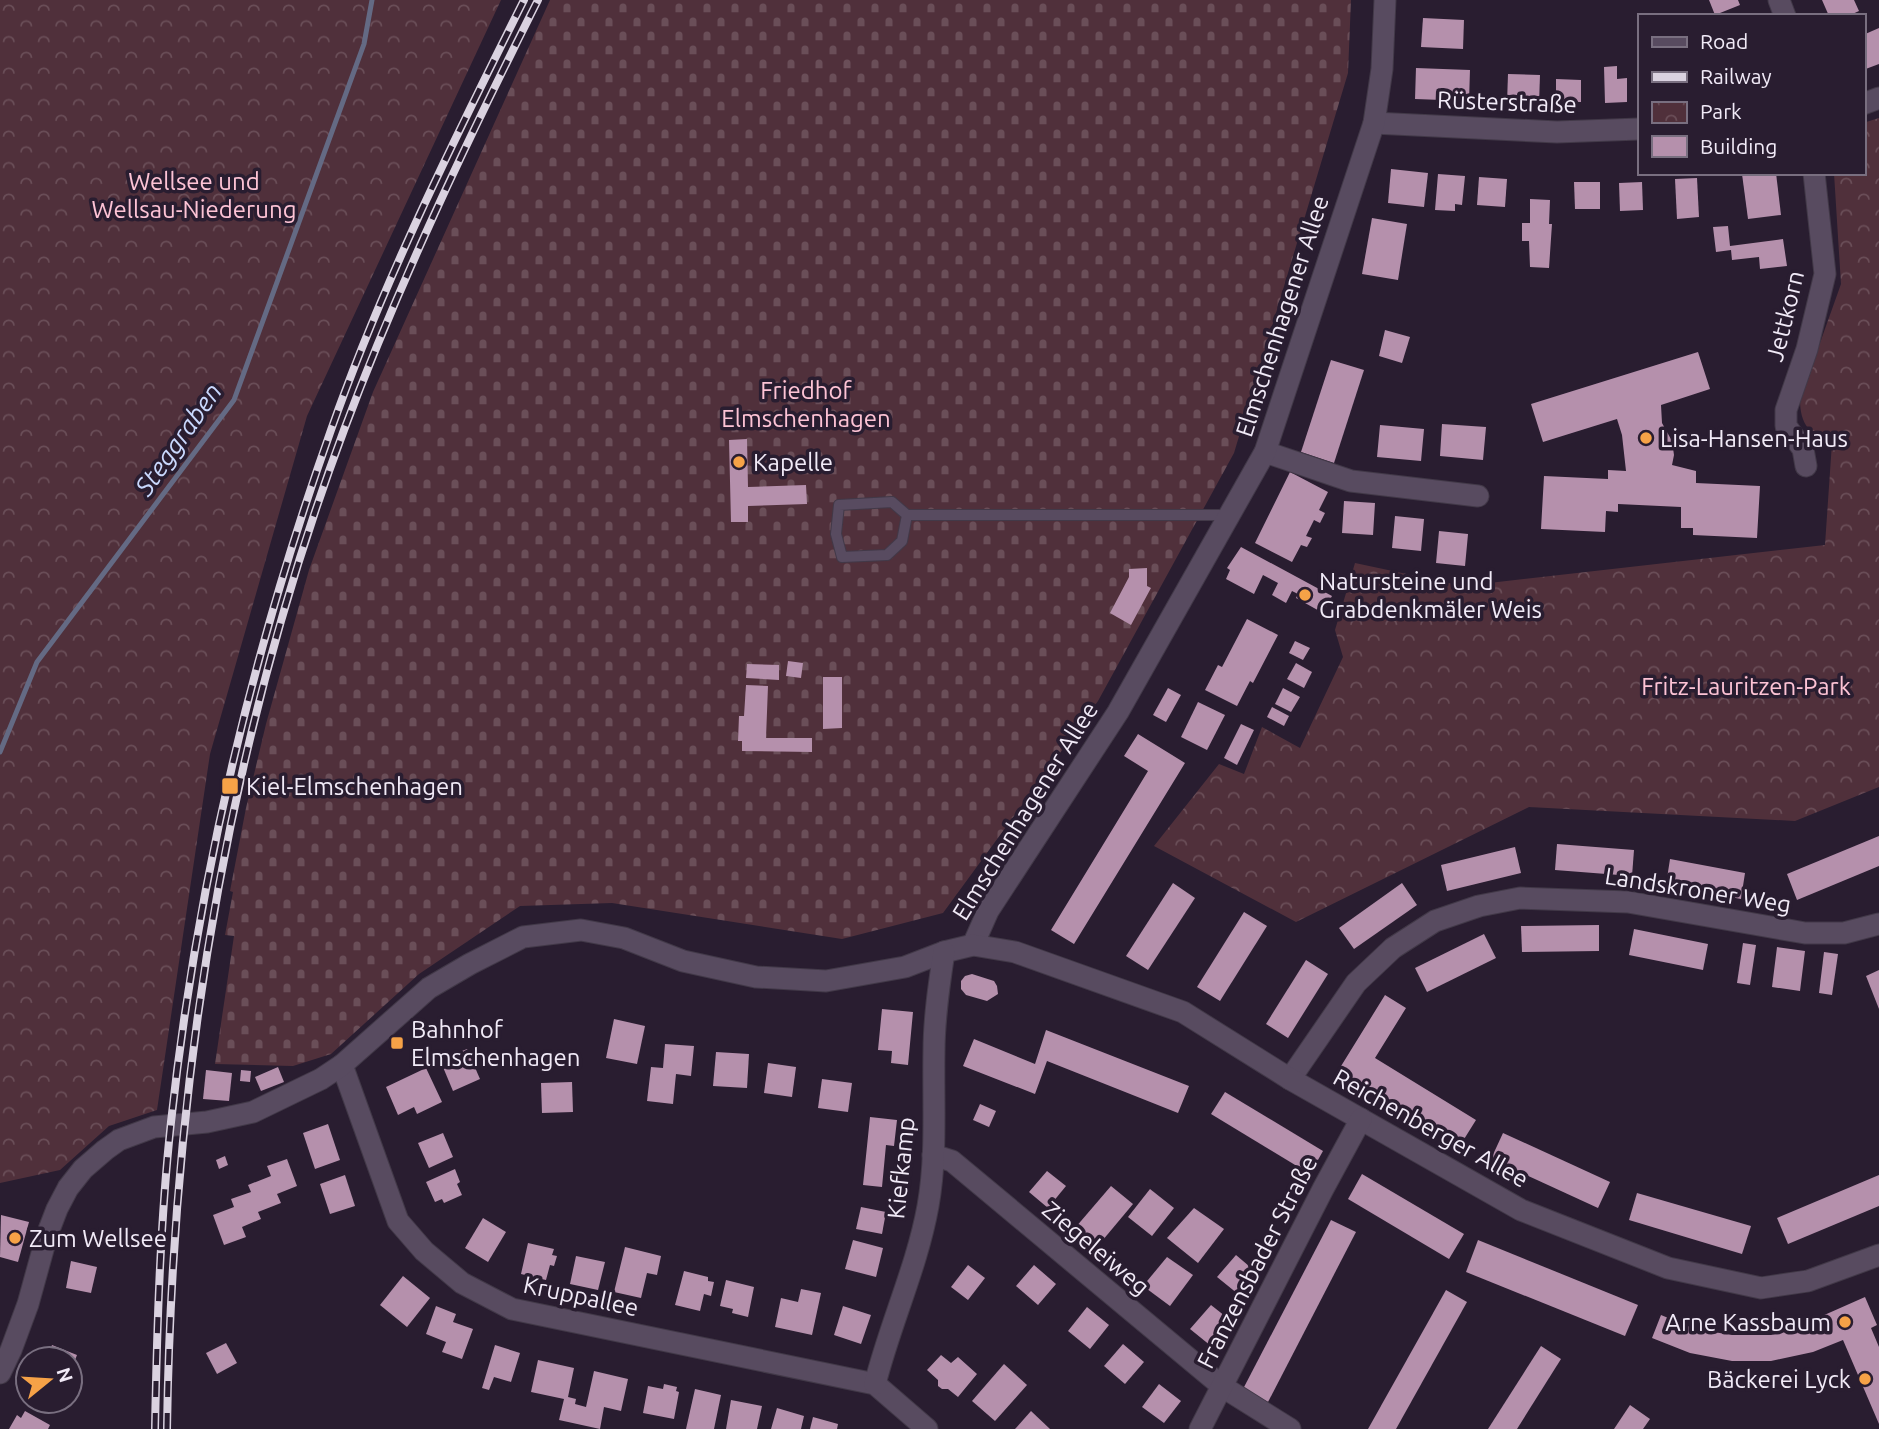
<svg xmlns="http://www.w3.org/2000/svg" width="1879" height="1429" viewBox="0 0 1879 1429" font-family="Ubuntu,sans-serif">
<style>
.cemetery{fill:url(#cemetery-stones)}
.park{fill:url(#park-crowns)}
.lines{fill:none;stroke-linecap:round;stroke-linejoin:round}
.stream{stroke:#646a84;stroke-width:5}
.building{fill:#b590ac}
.lane-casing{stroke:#423948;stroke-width:12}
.street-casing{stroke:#423948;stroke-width:23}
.lane{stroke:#584b60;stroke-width:10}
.street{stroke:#584b60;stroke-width:21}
.rail-casing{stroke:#dad2e0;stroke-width:8}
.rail{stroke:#291d30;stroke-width:5;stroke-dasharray:16;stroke-linecap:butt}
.poi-dot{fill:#f6a247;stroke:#291d30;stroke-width:2.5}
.labels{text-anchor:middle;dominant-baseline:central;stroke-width:7;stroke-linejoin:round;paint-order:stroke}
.street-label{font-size:24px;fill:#f1eaf7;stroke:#291d30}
.park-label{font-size:24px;fill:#fdc3d5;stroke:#291d30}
.poi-label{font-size:24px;fill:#f1eaf7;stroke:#291d30;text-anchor:start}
.water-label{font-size:26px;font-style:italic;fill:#c9d8fd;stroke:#291d30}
</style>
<defs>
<pattern id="cemetery-stones" width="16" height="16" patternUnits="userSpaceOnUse" patternTransform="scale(1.75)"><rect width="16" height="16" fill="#50303b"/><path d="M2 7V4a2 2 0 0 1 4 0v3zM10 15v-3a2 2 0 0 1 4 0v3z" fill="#6a4e58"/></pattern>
<pattern id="park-crowns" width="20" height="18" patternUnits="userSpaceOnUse" patternTransform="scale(1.75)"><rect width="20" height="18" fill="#50303b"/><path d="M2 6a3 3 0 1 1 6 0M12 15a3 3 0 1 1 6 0" fill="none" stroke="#6a4e58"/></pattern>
</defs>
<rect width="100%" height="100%" fill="#291d30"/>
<path class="cemetery" d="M550 0H1351L1348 73 1234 453 1098 701 943 913 842 939 612 903 520 906 419 974 331 1054 293 1066 215 1064 234 936 225 935 233 892 230 891 246 808 266 724 309 570 373 392Z"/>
<g class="park">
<path d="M0 0H501L307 416 210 754 157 1110 109 1126 60 1170 0 1183Z"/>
<path d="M1879 118V787L1795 821 1529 807 1296 922 1154 846 1219 764 1244 774 1262 727 1300 748 1343 657 1335 630 1355 563 1463 586 1825 545 1832 443C1810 435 1800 425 1800 399L1841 284 1834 173H1863V123Z"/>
</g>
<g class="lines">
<path class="stream" d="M0 752 37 662 234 400 364 44 372 0"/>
</g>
<g class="building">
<path d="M1709 0H1738L1740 5 1715 15Z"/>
<path d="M1822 0H1854L1859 11 1848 16H1829Z"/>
<path d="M1423 18 1464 20 1463 49 1421 47Z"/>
<path d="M1879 28V64L1863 70V35Z"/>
<path d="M1617 66V79L1627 78V102L1605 103 1604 67Z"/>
<path d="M1416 68 1470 70 1469 101 1415 99Z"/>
<path d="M1508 74 1540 75 1539 104 1507 103Z"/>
<path d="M1556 79 1581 80V102H1556Z"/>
<path d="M1391 169 1428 173 1424 207 1388 203Z"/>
<path d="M1776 173 1781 215 1748 219 1742 174Z"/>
<path d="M1438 174 1465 176 1462 205 1455 204V211L1435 210Z"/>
<path d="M1479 177 1507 179 1505 207 1477 205Z"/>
<path d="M1697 178 1699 217 1677 219 1675 179Z"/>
<path d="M1574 182H1600V209H1575Z"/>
<path d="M1642 182 1643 210 1620 211 1619 183Z"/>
<path d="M1530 199 1550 200 1549 224H1552L1549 268 1530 267 1529 241H1522V223H1530Z"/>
<path d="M1372 218 1407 224 1398 280 1362 274Z"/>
<path d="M1728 226 1730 246 1783 239 1787 266 1760 269 1759 257 1732 260 1731 250 1716 252 1713 227Z"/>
<path d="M1385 330 1410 337 1402 363 1379 356Z"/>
<path d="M1698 352 1710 389 1661 405 1662 423 1672 441 1674 455 1672 465 1696 471V483L1760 486 1757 538 1693 535V528H1681V507L1618 504V512L1606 511 1605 532 1541 529 1544 476 1608 479V470L1626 471 1622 435 1617 419 1543 442 1531 404Z"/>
<path d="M1331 360 1364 370 1334 463 1301 452Z"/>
<path d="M1442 424 1486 427 1483 460 1440 456Z"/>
<path d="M1380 425 1424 429 1421 461 1377 457Z"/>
<path d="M747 439 748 487 806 485 807 504 748 506V522H731L729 440Z"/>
<path d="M1290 472 1328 492 1319 510 1325 513 1320 523 1314 520 1306 536 1312 538 1307 547 1301 545 1292 562 1255 543Z"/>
<path d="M1344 501 1375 503 1373 535 1342 533Z"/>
<path d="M1395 516 1424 519 1421 551 1392 548Z"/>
<path d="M1439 531 1468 534 1465 566 1436 563Z"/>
<path d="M1241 547 1332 596 1323 613 1296 598 1298 594 1292 591 1286 603 1272 595 1278 583 1263 575 1254 594 1226 579 1230 570 1227 568Z"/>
<path d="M1147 568V586L1151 588 1131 625 1110 613 1129 577V569Z"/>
<path d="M1247 619 1278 635 1253 683 1250 681 1237 706 1205 690 1218 665 1222 667Z"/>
<path d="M1295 641 1310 648 1303 660 1289 653Z"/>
<path d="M788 661 803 663 801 678 786 676Z"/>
<path d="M1296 663 1312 672 1304 688 1287 679Z"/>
<path d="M747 664 779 665V680L746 678Z"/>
<path d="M823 677H842V728L823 729Z"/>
<path d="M746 685 768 686 766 738H812V752L742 751V741H738L739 716H744Z"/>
<path d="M1168 688 1181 695 1166 722 1153 715Z"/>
<path d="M1283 688 1300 697 1291 712 1275 704Z"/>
<path d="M1198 702 1225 715 1207 750 1181 737Z"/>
<path d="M1272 707 1289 716 1284 726 1267 717Z"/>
<path d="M1241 724 1254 730 1237 765 1224 758Z"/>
<path d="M1138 734 1185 763 1074 944 1051 930 1148 771 1124 756Z"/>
<path d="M1879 836V866L1797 900 1787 874Z"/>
<path d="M1557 844 1634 850 1632 876 1555 870Z"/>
<path d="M1515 847 1521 873 1447 891 1441 865Z"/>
<path d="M1670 859 1745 873 1741 899 1666 885Z"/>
<path d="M1173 883 1195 898 1148 970 1126 956Z"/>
<path d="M1402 883 1417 905 1354 949 1339 928Z"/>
<path d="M1244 912 1267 926 1220 1001 1197 987Z"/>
<path d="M1599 925V951L1522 952 1521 926Z"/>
<path d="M1634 929 1708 944 1703 970 1629 955Z"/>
<path d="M1484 934 1496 958 1427 992 1415 968Z"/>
<path d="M1743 943 1756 945 1750 985 1737 983Z"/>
<path d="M1777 947 1805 951 1800 991 1772 987Z"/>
<path d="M1824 952 1838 954 1832 995 1819 993Z"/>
<path d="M1306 960 1328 974 1288 1038 1266 1024Z"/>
<path d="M1879 970V1009L1866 976Z"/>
<path d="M972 974 994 981 997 986 998 994 987 1001 966 995 961 989V981L965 976Z"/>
<path d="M1385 995 1406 1008 1375 1058 1476 1120 1461 1144 1361 1082 1359 1085 1338 1071Z"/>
<path d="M882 1009 913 1012 908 1065 891 1063 892 1051 878 1050Z"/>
<path d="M614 1019 645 1026 637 1064 606 1058Z"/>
<path d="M1046 1030 1189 1086 1178 1113 1047 1061 1035 1094 963 1066 974 1039 1035 1064Z"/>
<path d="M665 1044 694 1046 691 1076 676 1074 673 1104 647 1101 651 1067 663 1068Z"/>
<path d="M467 1049 480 1079 453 1091 440 1060Z"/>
<path d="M716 1052 749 1054 747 1088 713 1086Z"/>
<path d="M768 1063 796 1067 792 1097 764 1093Z"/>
<path d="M278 1067 284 1082 261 1091 255 1077Z"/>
<path d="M426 1068 442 1102 417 1114 414 1107 398 1115 386 1087Z"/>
<path d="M206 1070 232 1073 229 1101 203 1099Z"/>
<path d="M241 1070 251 1071 250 1082 240 1081Z"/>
<path d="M822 1079 852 1083 848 1112 818 1108Z"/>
<path d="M572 1082 573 1112 542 1113 541 1083Z"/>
<path d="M1225 1092 1323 1151 1310 1174 1211 1114Z"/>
<path d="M980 1104 996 1111 989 1127 973 1120Z"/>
<path d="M870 1117 897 1120 894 1146 886 1145 882 1187 863 1185Z"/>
<path d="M328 1124 340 1160 315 1169 303 1133Z"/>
<path d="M443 1133 453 1157 429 1168 418 1143Z"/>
<path d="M1503 1133 1610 1182 1598 1208 1491 1159Z"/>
<path d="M225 1156 228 1165 219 1169 216 1160Z"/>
<path d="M287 1159 297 1186 277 1194 281 1203 258 1212 261 1219 242 1227 246 1237 224 1245 213 1215 234 1207 231 1199 251 1192 248 1185 271 1176 267 1166Z"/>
<path d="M455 1169 460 1182 457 1184 462 1195 444 1203 442 1199 435 1202 426 1182Z"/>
<path d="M1047 1171 1066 1186 1048 1208 1029 1192Z"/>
<path d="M1362 1174 1464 1234 1449 1259 1348 1199Z"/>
<path d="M345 1175 355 1206 330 1214 320 1184Z"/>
<path d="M1879 1175V1206L1788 1244 1777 1218Z"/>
<path d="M1111 1186 1133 1204 1097 1247 1075 1228Z"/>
<path d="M1150 1189 1174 1208 1152 1236 1128 1217Z"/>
<path d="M1637 1193 1751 1226 1742 1254 1629 1220Z"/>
<path d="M861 1207 886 1212 882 1234 856 1229Z"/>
<path d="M1194 1208 1224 1229 1198 1263 1167 1238Z"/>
<path d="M1 1215 29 1222 18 1262 0 1257Z"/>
<path d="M483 1218 506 1232 488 1262 465 1248Z"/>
<path d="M1331 1220 1356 1232 1268 1402 1243 1389Z"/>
<path d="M853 1240 883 1248 876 1277 845 1269Z"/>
<path d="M1478 1240 1638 1305 1625 1336 1466 1272Z"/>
<path d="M528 1243 554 1249 552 1255 557 1256 554 1266 550 1265 546 1280 521 1274Z"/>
<path d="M625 1247 661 1256 657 1275 647 1273 641 1298 614 1292Z"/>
<path d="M1236 1255 1256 1272 1238 1294 1217 1277Z"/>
<path d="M576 1256 605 1262 598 1290 570 1284Z"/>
<path d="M1167 1257 1193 1275 1170 1306 1143 1286Z"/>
<path d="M71 1261 97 1267 91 1293 66 1288Z"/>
<path d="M968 1265 985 1278 968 1300 951 1287Z"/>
<path d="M1034 1265 1056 1284 1038 1305 1016 1286Z"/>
<path d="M684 1271 708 1277V1281L714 1282 711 1296 704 1294 700 1311 675 1305Z"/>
<path d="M403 1276 430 1298 407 1327 380 1305Z"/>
<path d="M726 1280 754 1287 748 1317 732 1313 733 1309 720 1306Z"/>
<path d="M801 1289 821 1293 812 1335 775 1327 781 1298 798 1302Z"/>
<path d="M1446 1290 1467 1302 1396 1429H1368Z"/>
<path d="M1865 1297 1877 1325 1871 1328 1879 1347V1424L1843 1340 1813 1352 1771 1361H1732L1690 1353 1652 1338 1661 1315 1695 1329 1732 1335H1771L1805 1328 1815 1324 1813 1320Z"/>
<path d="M1211 1305 1230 1320 1211 1346 1190 1329Z"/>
<path d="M436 1306 456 1314 453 1322 473 1329 462 1359 442 1352 446 1342 426 1334Z"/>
<path d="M843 1306 871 1315 861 1344 834 1335Z"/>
<path d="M1087 1307 1109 1325 1090 1349 1068 1331Z"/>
<path d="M226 1343 237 1363 217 1374 206 1353Z"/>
<path d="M1123 1344 1144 1362 1125 1384 1104 1366Z"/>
<path d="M52 1345 77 1355 70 1373V1359H47Z"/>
<path d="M495 1345 520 1353 511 1382 494 1377 489 1390 482 1388Z"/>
<path d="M1541 1346 1561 1359 1517 1429H1488Z"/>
<path d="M941 1355 951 1363 958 1357 977 1374 958 1397 948 1389H942L938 1386V1380L927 1370Z"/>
<path d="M538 1360 574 1368 568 1397 576 1399 575 1404 586 1407 594 1371 628 1379 621 1411 604 1407 600 1429 559 1420 564 1399 531 1392Z"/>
<path d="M1004 1364 1027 1385 995 1421 972 1401Z"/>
<path d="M664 1384 677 1387 676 1391 679 1392 674 1419 643 1413 648 1386 663 1389Z"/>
<path d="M1159 1384 1181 1401 1164 1423 1142 1407Z"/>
<path d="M695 1389 721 1395 714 1429H686Z"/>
<path d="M731 1400 762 1406 757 1429H726Z"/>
<path d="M1630 1405 1650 1419 1643 1429H1614Z"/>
<path d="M777 1408 804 1416 801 1429H771Z"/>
<path d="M25 1411 50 1425 48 1429H9L17 1415 21 1418Z"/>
<path d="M1031 1411 1050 1429H1015Z"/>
<path d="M813 1417 838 1424 837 1429H810Z"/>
</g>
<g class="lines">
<defs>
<path id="lane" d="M907 515 902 541 887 555 842 557 836 534 839 505 892 502 907 515H1228"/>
<g id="street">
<path d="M1779 0 1785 16"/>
<path d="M1863 104 1879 98"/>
<path d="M1374 123 1557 132 1639 129"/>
<path d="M1265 452 1351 481 1478 496"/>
<path d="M1806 466 1803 449 1786 426V410L1807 349 1825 274 1814 173"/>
<path d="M973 945 988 911 1118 712 1265 452 1374 123 1382 69 1385 0"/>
<path d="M342 1065 398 1221 424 1251 462 1283 512 1309 875 1384 927 1429"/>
<path d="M1290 1079 1356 983 1393 948 1435 921 1479 906 1520 898 1628 902 1805 933H1844L1879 924"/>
<path d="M933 1155 952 1161 1223 1387 1290 1429"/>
<path d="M0 1373 11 1350 28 1304 47 1235 57 1209 68 1188 83 1169 105 1150 119 1140 154 1127 207 1122 253 1112 321 1079 342 1065 429 988 470 964 523 937 581 930 624 938 683 961 756 977 826 981 905 967 944 952 973 945 1015 952 1183 1012 1290 1079 1521 1210 1668 1268 1761 1288 1808 1281 1879 1255"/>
<path d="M875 1384C890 1324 917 1267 928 1206 937 1156 933 1103 934 1052 934 1019 939 985 944 952"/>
<path d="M1200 1429 1323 1189 1361 1119"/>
</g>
</defs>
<use href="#lane" class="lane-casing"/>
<use href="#street" class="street-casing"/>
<use href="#lane" class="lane"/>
<use href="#street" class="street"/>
<defs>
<g id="rail">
<path d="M155 1429C157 1327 160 1224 171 1122 197 885 251 655 331 430 383 282 454 140 524 0"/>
<path d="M167 1429C172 1088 224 751 344 430 399 283 467 141 538 0"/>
</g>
</defs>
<use href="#rail" class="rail-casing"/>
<use href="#rail" class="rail"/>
</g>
<g class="poi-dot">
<circle cx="1646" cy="438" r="7"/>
<circle cx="739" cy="462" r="7"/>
<circle cx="1305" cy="595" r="7"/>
<rect x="221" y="777" width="18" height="18" rx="3.5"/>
<rect x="390" y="1036" width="14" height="14" rx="3.5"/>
<circle cx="15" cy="1238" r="7"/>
<circle cx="1845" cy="1322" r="7"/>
<circle cx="1865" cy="1379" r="7"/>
</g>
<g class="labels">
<g class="street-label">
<text transform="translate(1507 102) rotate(2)">Rüsterstraße</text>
<text transform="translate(1282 316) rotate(-72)">Elmschenhagener Allee</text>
<text transform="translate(1785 316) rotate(-76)">Jettkorn</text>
<text transform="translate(1025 811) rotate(-58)">Elmschenhagener Allee</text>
<text transform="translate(1698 890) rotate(9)">Landskroner Weg</text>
<text transform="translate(1431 1128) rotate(29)">Reichenberger Allee</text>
<text transform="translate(901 1168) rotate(-84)">Kiefkamp</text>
<text transform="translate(1096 1248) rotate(40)">Ziegeleiweg</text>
<text transform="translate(1257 1262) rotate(-63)">Franzensbader Straße</text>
<text transform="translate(581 1296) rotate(12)">Kruppallee</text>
</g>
<g class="park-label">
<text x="194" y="181">Wellsee und<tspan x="194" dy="28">Wellsau-Niederung</tspan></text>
<text x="806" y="390">Friedhof<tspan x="806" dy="28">Elmschenhagen</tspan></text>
<text x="1746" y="686">Fritz-Lauritzen-Park</text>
</g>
<g class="poi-label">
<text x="1660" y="438">Lisa-Hansen-Haus</text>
<text x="753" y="462">Kapelle</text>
<text x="1319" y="581">Natursteine und<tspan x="1319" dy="28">Grabdenkmäler Weis</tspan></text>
<text x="246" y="786">Kiel-Elmschenhagen</text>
<text x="411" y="1029">Bahnhof<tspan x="411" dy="28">Elmschenhagen</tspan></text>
<text x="29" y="1238">Zum Wellsee</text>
<text x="1831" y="1322" text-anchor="end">Arne Kassbaum</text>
<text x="1851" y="1379" text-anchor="end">Bäckerei Lyck</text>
</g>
<g class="water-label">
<text transform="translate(178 439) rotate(-55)">Steggraben</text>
</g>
</g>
<rect x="1638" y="14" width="228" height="161" fill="#291d30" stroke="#796f80" stroke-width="2"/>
<rect x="1652" y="37" width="35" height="10" fill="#584b60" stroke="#796f80" stroke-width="2"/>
<text x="1700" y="49" font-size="21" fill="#f1eaf7">Road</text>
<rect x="1652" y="72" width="35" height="10" fill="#dad2e0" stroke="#796f80" stroke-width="2"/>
<text x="1700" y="84" font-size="21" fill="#f1eaf7">Railway</text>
<rect x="1652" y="102" width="35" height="21" fill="url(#park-crowns)" stroke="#796f80" stroke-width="2"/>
<text x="1700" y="119" font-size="21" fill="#f1eaf7">Park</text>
<rect x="1652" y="136" width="35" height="21" fill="#b590ac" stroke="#796f80" stroke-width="2"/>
<text x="1700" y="154" font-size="21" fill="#f1eaf7">Building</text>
<g transform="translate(49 1380) rotate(72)"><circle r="33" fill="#291d30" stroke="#796f80" stroke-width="2"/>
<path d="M0-5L12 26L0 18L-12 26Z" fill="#f6a247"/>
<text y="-10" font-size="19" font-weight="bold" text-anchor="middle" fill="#f1eaf7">N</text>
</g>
</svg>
